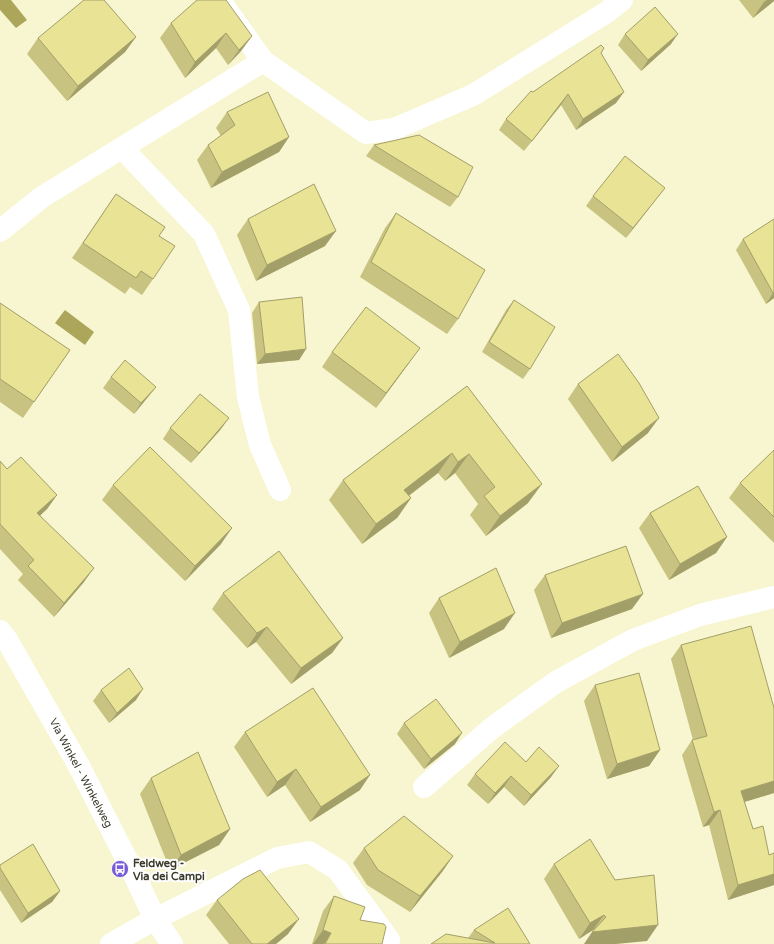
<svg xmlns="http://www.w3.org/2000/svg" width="774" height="944" viewBox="0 0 774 944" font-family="'Varela Round',sans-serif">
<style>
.water{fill:#aca65b}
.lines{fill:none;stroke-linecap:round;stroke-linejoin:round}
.minor{stroke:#fff;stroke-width:22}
.wall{fill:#c8c381}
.shaded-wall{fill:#a39f69}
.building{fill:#e9e396;stroke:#a39f69}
.labels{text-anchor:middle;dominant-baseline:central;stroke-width:4;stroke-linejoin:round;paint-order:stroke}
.street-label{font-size:11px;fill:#3a392a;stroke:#fff}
.poi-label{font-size:11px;font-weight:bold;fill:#3a392a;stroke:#fff;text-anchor:start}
</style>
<rect width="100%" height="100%" fill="#f8f6d0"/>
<g class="water">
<path d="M0 0H11L27 20 16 28 0 10Z"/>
<path d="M65 310 94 332 85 345 55 323Z"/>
</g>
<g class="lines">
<g class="minor">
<path d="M218 0 223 5 263 61 366 133 394 129 473 95 607 12 622 0"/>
<path d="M122 148 204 234 239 310 248 397 260 445 280 490"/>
<path d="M0 231 42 197 263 61"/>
<path d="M0 631 7 640 79 766 131 868 155 919 172 944"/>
<path d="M424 787 492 728 556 682 633 640 700 615 774 597"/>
<path d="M111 944 155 919 277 858 309 852 338 870 389 940"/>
</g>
</g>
<g class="wall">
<path d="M739 0H774V1L753 18Z"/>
<path d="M171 23 252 36 241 51 228 65 216 48 185 78 160 38Z"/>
<path d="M625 34 671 44 641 71 618 45Z"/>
<path d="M136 37 125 52 67 101 27 54 38 38Z"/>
<path d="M601 53 616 103 576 130 561 105 524 151 499 130 506 119 533 92Z"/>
<path d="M227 112 289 137 279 152 211 188 197 160 208 145 221 136 216 128Z"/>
<path d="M374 145 458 197 450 207 366 156Z"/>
<path d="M665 188 657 198 626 238 586 206 593 196Z"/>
<path d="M116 194 159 236 153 279 142 295 130 287 125 294 72 258Z"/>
<path d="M396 213 458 319 447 334 360 277 385 228Z"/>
<path d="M248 219 325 246 256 281 237 235Z"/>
<path d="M774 219V298L766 304 736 250 743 239Z"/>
<path d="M514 300 530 369 523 379 482 352 506 310Z"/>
<path d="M259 302 306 349 299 360 257 364 252 313Z"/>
<path d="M0 303 70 350 23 418 0 402Z"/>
<path d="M332 352 409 363 376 408 322 367Z"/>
<path d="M111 377 156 387 148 397 134 414 103 388Z"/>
<path d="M578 384 648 433 612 462 568 399Z"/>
<path d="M467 386 528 503 486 536 470 515 478 504 455 473 445 481 438 473 409 496 411 498 397 518 362 544 329 500 343 480Z"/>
<path d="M170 428 221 429 191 463 163 439Z"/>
<path d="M774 450V543L729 498 740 483Z"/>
<path d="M0 461 7 469 57 495 47 509 40 515 84 582 54 617 18 580 23 574 0 549Z"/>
<path d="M113 485 221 544 185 581 102 500Z"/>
<path d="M650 513 727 537 716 553 669 580 639 528Z"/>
<path d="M545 575 632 609 551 638 534 590Z"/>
<path d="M223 593 343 638 332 653 291 684 256 642 247 648 212 609Z"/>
<path d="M439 598 504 629 449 658 429 613Z"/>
<path d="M681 645 774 708V793L744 802 753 829 769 855 774 853V885L728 900 709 825 703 827 682 755 692 740H693L671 659Z"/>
<path d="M595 685 660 750 649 766 607 779 584 701Z"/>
<path d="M101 690 136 700 109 723 93 701Z"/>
<path d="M404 723 455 744 424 769 397 734Z"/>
<path d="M245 732 360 790 310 822 285 785 267 797 234 747Z"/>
<path d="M526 762 551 777 524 806 504 787 488 804 467 785 475 774Z"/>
<path d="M151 778 230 829 219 845 170 870 140 794Z"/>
<path d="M364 848 453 856 442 872 410 912 367 885 353 863Z"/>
<path d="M554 864 647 941 593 930 579 939 544 879Z"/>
<path d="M0 865 60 891 52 902 21 923 0 890Z"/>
<path d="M334 896 360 920 382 944H312L323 911Z"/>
<path d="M217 900 288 934 276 944H229L206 915Z"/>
<path d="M474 930 530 944H431L468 938Z"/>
</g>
<g class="shaded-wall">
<path d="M767 0H774V1L753 18 764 2Z"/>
<path d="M226 33 216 48 185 78 195 62Z"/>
<path d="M678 34 671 44 641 71 648 60Z"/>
<path d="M252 36 241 51 228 65 239 50Z"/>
<path d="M136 37 125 52 67 101 78 86Z"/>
<path d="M624 92 616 103 576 130 583 119Z"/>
<path d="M568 94 561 105 524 151 532 141Z"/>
<path d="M289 137 279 152 211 188 222 172Z"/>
<path d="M665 188 657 198 626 238 633 228Z"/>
<path d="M336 231 325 246 256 281 267 265Z"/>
<path d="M774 292V298L766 304 773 293Z"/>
<path d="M420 348 376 408 386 393Z"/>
<path d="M306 349 299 360 257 364 265 354Z"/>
<path d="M156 387 148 397 134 414 141 403Z"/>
<path d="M229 418 221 429 191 463 199 453Z"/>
<path d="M659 418 648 433 612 462 622 447Z"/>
<path d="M452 453 438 473 391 509 404 490Z"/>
<path d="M469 454 455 473 445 481 458 462Z"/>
<path d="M542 484 528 503 486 536 500 516Z"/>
<path d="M57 495 47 509 28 527 37 513Z"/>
<path d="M411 498 397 518 362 544 376 524Z"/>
<path d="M232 528 221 544 185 581 195 566Z"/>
<path d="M727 537 716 553 669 580 680 564Z"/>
<path d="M94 568 84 582 54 617 64 603Z"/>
<path d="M643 594 632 609 551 638 562 623Z"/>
<path d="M515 613 504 629 449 658 460 642Z"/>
<path d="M267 627 256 642 247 648 257 633Z"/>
<path d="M343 638 332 653 291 684 301 668Z"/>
<path d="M143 689 136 700 109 723 117 713Z"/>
<path d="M462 733 455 744 424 769 431 759Z"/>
<path d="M660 750 649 766 607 779 617 764Z"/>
<path d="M559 766 551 777 524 806 531 795Z"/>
<path d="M296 769 285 785 267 797 277 782Z"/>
<path d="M370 775 360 790 310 822 321 807Z"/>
<path d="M511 776 504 787 488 804 495 793Z"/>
<path d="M774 781V793L731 806 741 791Z"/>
<path d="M720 810 709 825 703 827 714 812Z"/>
<path d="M230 829 219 845 170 870 181 855Z"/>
<path d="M453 856 442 872 410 912 420 896Z"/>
<path d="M774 874V885L728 900 738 885Z"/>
<path d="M60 891 52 902 21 923 28 913Z"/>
<path d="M604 915 593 930 579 939 590 923Z"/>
<path d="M299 919 288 934 276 944H267Z"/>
<path d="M658 925 647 941 616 944H584L592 932Z"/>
<path d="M323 930 331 933 324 944H313Z"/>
</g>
<g class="building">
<path d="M84 0H104L136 37 78 86 38 38Z"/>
<path d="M197 0H226L252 36 239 50 226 33 195 62 171 23Z"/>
<path d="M655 7 678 34 648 60 625 34Z"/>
<path d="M601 45 604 48 601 53 624 92 583 119 568 94 532 141 506 119 531 91 533 92Z"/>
<path d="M268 92 289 137 222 172 208 145 235 125 227 112Z"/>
<path d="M419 135 473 167 458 197 374 145Z"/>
<path d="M625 156 665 188 633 228 593 196Z"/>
<path d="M314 184 336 231 267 265 248 219Z"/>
<path d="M116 194 165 227 159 236 175 246 153 279 141 271 136 278 83 243Z"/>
<path d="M396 213 485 270 458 319 371 262Z"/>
<path d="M774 219V292L773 293 743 239Z"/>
<path d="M302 297 306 349 265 354 259 302Z"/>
<path d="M514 300 555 327 530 369 489 342Z"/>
<path d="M0 303 70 350 34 402 0 379Z"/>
<path d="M366 307 420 348 386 393 332 352Z"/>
<path d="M618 354 639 383 659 418 622 447 578 384Z"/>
<path d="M125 360 156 387 141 403 111 377Z"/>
<path d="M467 386 542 484 500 516 484 496 495 487 469 454 458 462 452 453 404 490 411 498 376 524 343 480Z"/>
<path d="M200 394 229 418 199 453 170 428Z"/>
<path d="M150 447 232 528 195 566 113 485Z"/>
<path d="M774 450V517L740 483Z"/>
<path d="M21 457 57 495 37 513 94 568 64 603 28 566 34 560 0 524V461L7 469Z"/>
<path d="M698 486 727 537 680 564 650 513Z"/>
<path d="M626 546 643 594 562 623 545 575Z"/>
<path d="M279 551 343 638 301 668 267 627 257 633 223 593Z"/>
<path d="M496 568 515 613 460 642 439 598Z"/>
<path d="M751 626 774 708V781L741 791 753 829 763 826 769 855 774 853V874L738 885 720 810 714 812 692 740 707 736 681 645Z"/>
<path d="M129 668 143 689 117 713 101 690Z"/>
<path d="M639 673 660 750 617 764 595 685Z"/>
<path d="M313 688 370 775 321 807 296 769 277 782 245 732Z"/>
<path d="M436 699 462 733 431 759 404 723Z"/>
<path d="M505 742 526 762 539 747 559 766 531 795 511 776 495 793 475 774Z"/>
<path d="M198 752 230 829 181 855 151 778Z"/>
<path d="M404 816 453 856 420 896 378 870 364 848Z"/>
<path d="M590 839 615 880 654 875 658 925 592 932 606 917 604 915 590 923 554 864Z"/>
<path d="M33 844 60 891 28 913 0 868V865Z"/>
<path d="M260 870 299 919 267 944H252L217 900 243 879Z"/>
<path d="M334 896 365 907 360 920 384 924 386 927 382 944H325L331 933 323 930Z"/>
<path d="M508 908 530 944H431L446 934 495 943 474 930Z"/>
</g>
<defs>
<symbol id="bus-disc" viewBox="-11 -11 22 22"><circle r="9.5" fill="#795dd7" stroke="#fff"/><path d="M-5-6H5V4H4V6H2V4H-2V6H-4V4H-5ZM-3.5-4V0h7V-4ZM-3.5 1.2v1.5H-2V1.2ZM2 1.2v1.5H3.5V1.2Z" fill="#fff"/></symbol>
</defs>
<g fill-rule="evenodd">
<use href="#bus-disc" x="110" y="859" width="20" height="20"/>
</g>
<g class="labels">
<g class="street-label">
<text transform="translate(81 773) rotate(62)">Via Winkel - Winkelweg</text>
</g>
<g class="poi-label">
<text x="133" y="863">Feldweg -<tspan x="133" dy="13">Via dei Campi</tspan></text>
</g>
</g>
</svg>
